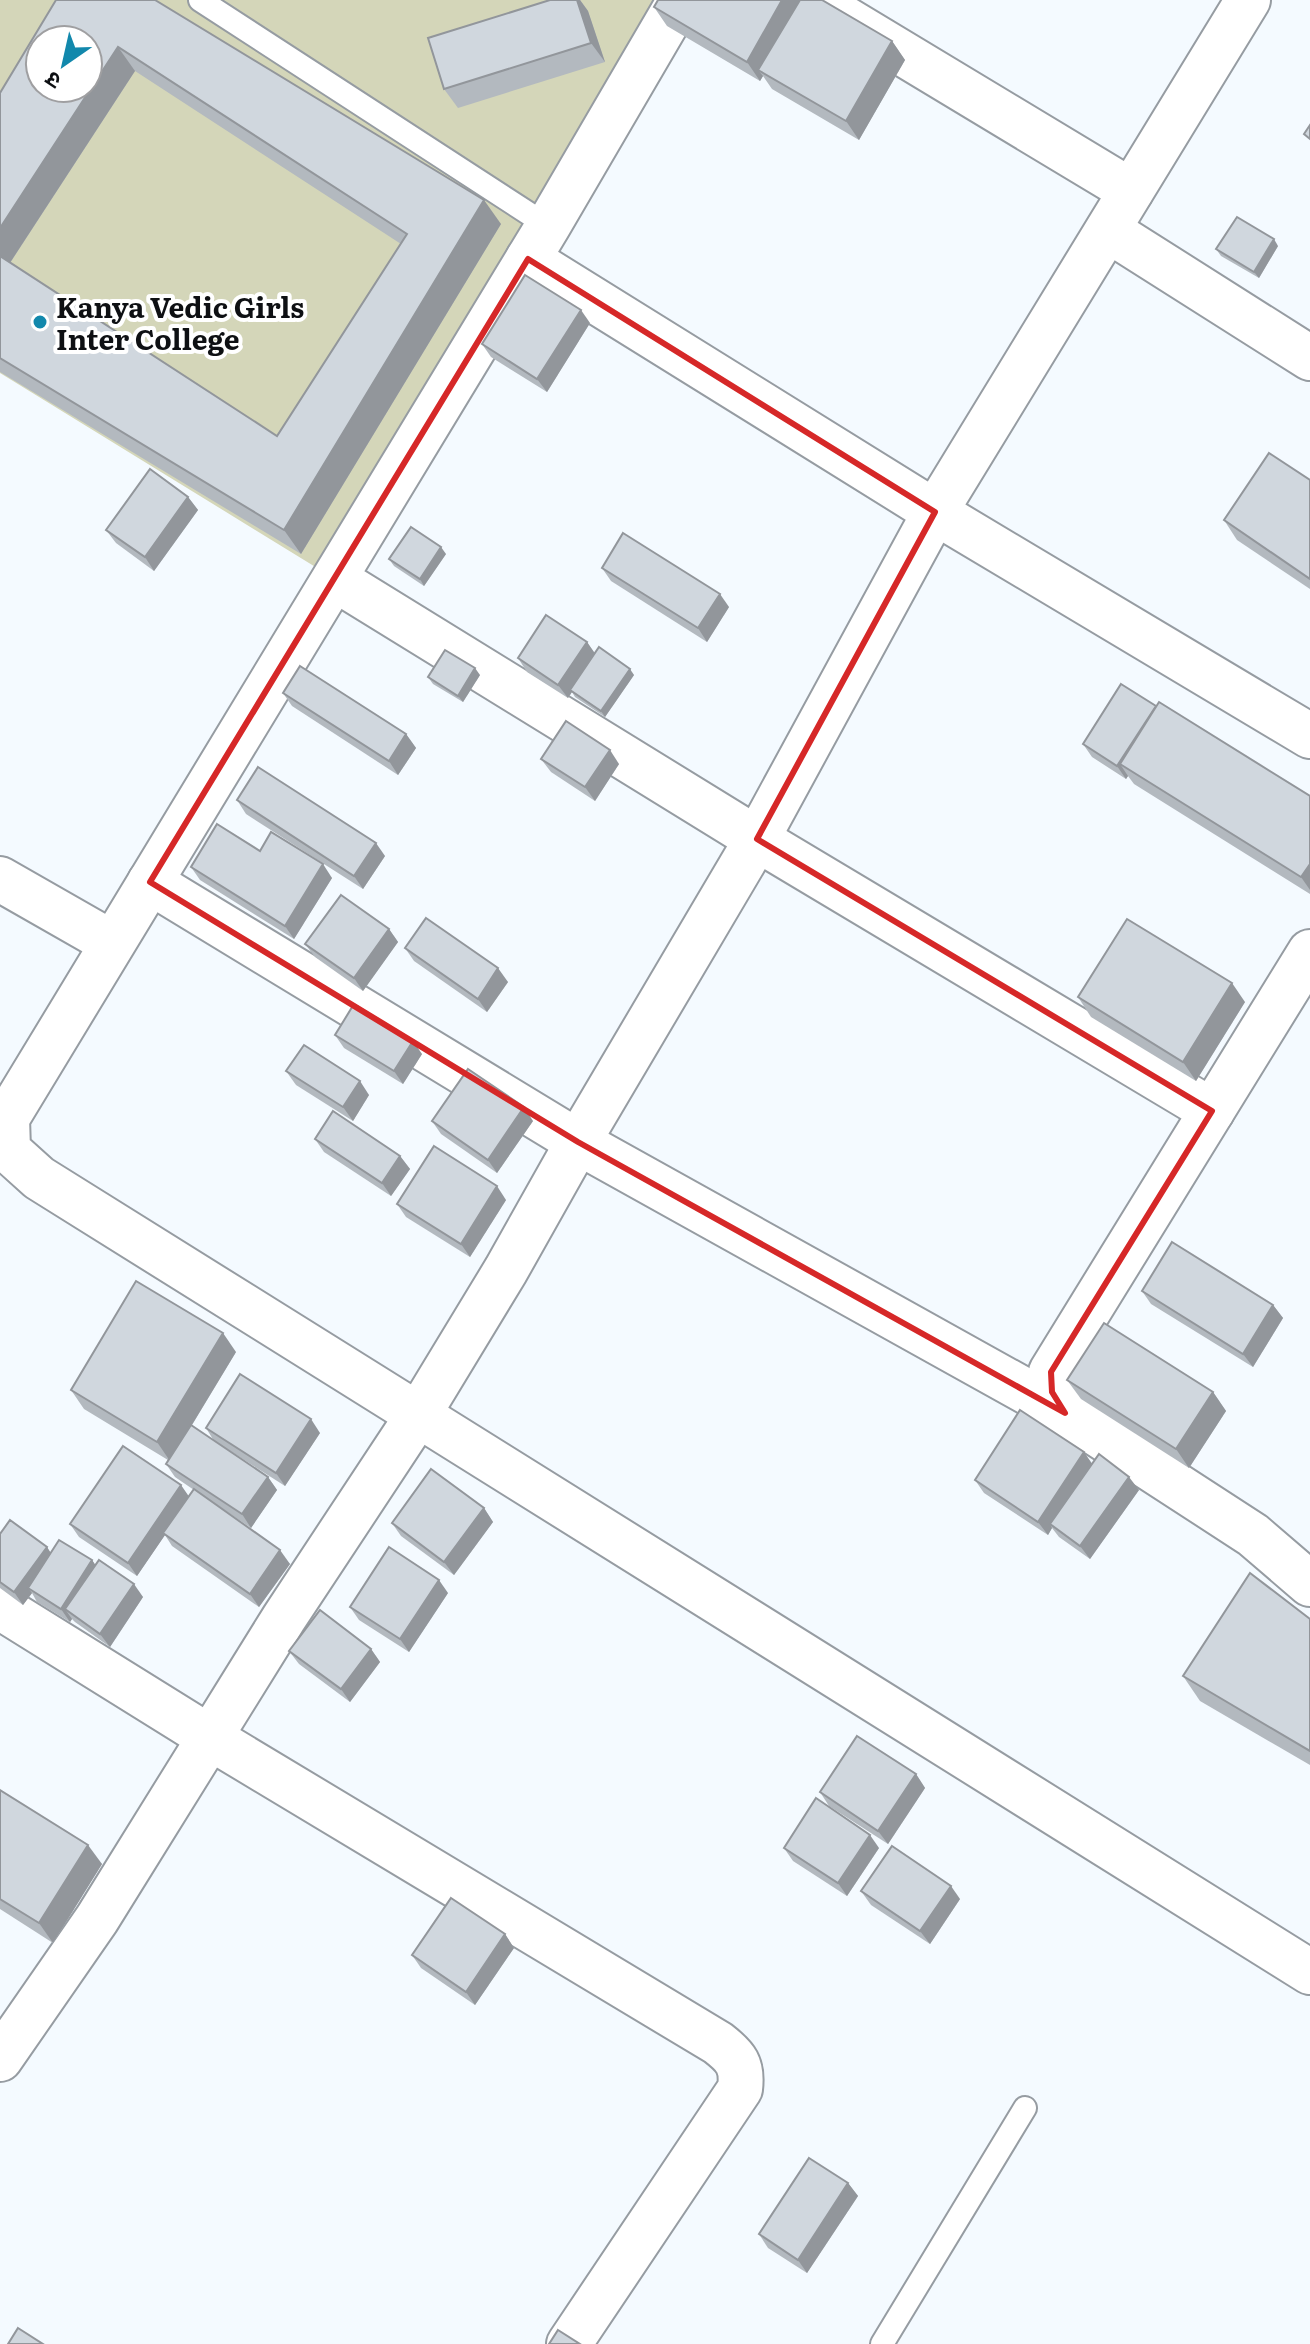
<svg xmlns="http://www.w3.org/2000/svg" width="1310" height="2344" viewBox="0 0 1310 2344" font-family="Literata,'Noto Sans Devanagari',serif">
<style>
.green{fill:#d4d6b9;fill-rule:evenodd}
.lines{fill:none;stroke-linecap:round;stroke-linejoin:round}
.service-casing{stroke:#969ca2;stroke-width:26}
.minor-casing{stroke:#969ca2;stroke-width:48}
.service{stroke:#fff;stroke-width:22}
.minor{stroke:#fff;stroke-width:44}
.wall{fill:#b3b9bf;fill-rule:evenodd}
.shaded-wall{fill:#92969b}
.building{fill:#d0d7de;stroke:#92969b;stroke-width:2;fill-rule:evenodd}
.marked{fill:none;stroke:#d62828;stroke-width:6;stroke-linejoin:round}
.poi-dot{fill:#1288ac;stroke:#fff;stroke-width:3}
.labels{text-anchor:middle;dominant-baseline:central;stroke-width:8;stroke-linejoin:round;paint-order:stroke}
.poi-label{font-size:28px;font-weight:bold;fill:#0e1013;stroke:#fff;text-anchor:start}
</style>
<rect width="100%" height="100%" fill="#f4faff"/>
<path class="green" d="M0 0H680L335 579 0 373ZM40 40H88V88H40Z"/>
<g class="lines">
<defs>
<g id="service">
<path d="M200 0 548 226"/>
<path d="M882 2344 1025 2108"/>
</g>
<g id="minor">
<path d="M680 0 548 226 7 1118 8 1150 39 1178 1310 1972"/>
<path d="M814 0 1131 191"/>
<path d="M1108 230 1310 358"/>
<path d="M528 259 935 512 1310 736"/>
<path d="M335 579 757 839 1212 1111"/>
<path d="M0 879 112 943"/>
<path d="M150 882 578 1142 1065 1413"/>
<path d="M1310 952 1051 1372 1052 1392 1065 1413 1253 1535 1310 1584"/>
<path d="M0 1607 209 1737 718 2043C736 2057 743 2065 740 2089L569 2344"/>
<path d="M0 2059 97 1919 284 1618 418 1415 506 1270 578 1142 757 839 935 512 1248 0"/>
</g>
</defs>
<use href="#service" class="service-casing"/>
<use href="#minor" class="minor-casing"/>
<use href="#service" class="service"/>
<use href="#minor" class="minor"/>
</g>
<g class="wall">
<path d="M56 0 501 224 301 554 0 372V93ZM135 71 401 244 277 436 10 263Z"/>
<path d="M550 0H580L588 11 605 62 458 108 444 89Z"/>
<path d="M654 7 892 41 905 60 859 140 772 89 763 76 760 81 667 26Z"/>
<path d="M1278 246 1259 278 1221 256 1216 249Z"/>
<path d="M590 323 547 392 491 357 482 344Z"/>
<path d="M1310 480V589L1237 540 1224 520Z"/>
<path d="M188 497 198 510 154 571 116 543 106 530Z"/>
<path d="M446 554 424 586 394 566 389 559Z"/>
<path d="M602 568 729 607 707 642 611 581Z"/>
<path d="M587 642 595 654 634 675 605 717 575 697 572 692 568 698 527 672 518 658Z"/>
<path d="M480 675 463 702 433 684 428 677Z"/>
<path d="M283 693 406 734 416 748 398 775 292 706Z"/>
<path d="M1156 706 1310 796V894L1134 784 1128 776 1126 779 1092 757 1083 744Z"/>
<path d="M541 759 619 764 595 801 551 772Z"/>
<path d="M237 800 385 856 363 889 246 814Z"/>
<path d="M260 851 332 878 294 939 200 880 191 867Z"/>
<path d="M389 929 398 942 363 991 315 957 305 944Z"/>
<path d="M405 948 508 982 487 1012 414 961Z"/>
<path d="M1078 997 1245 1002 1196 1081 1091 1017Z"/>
<path d="M335 1035 422 1054 403 1084 344 1048Z"/>
<path d="M286 1071 369 1095 353 1121 296 1085Z"/>
<path d="M432 1121H533L497 1173 441 1134Z"/>
<path d="M315 1139 400 1156 410 1169 391 1196 324 1152Z"/>
<path d="M506 1200 470 1257 406 1217 397 1204Z"/>
<path d="M1142 1291 1273 1305 1283 1318 1253 1367 1151 1304Z"/>
<path d="M236 1352 192 1425 214 1441 206 1428 320 1433 285 1486 221 1445 268 1477 277 1490 251 1528 195 1490 290 1564 259 1607 172 1546 165 1535 137 1576 79 1537 70 1524 189 1497 194 1490 175 1477 166 1464 168 1460 84 1409 71 1390Z"/>
<path d="M1067 1380 1213 1392 1226 1411 1189 1468 1081 1399Z"/>
<path d="M1092 1464 1139 1490 1090 1559 1059 1537 1052 1528 1048 1535 984 1493 975 1480Z"/>
<path d="M484 1508 493 1522 454 1575 401 1536 392 1523Z"/>
<path d="M0 1532 47 1547 50 1553 92 1560 95 1565 143 1597 110 1647 75 1622 72 1619 70 1622 37 1602 32 1593 23 1605 0 1588Z"/>
<path d="M448 1593 409 1652 359 1620 350 1607Z"/>
<path d="M1310 1619V1765L1200 1701 1183 1676Z"/>
<path d="M371 1649 380 1662 350 1702 299 1664 289 1651Z"/>
<path d="M916 1774 925 1788 888 1844 829 1806 820 1792Z"/>
<path d="M0 1790 102 1864 53 1943 0 1909Z"/>
<path d="M784 1848H879L847 1896 793 1861Z"/>
<path d="M861 1891 960 1899 930 1944 871 1905Z"/>
<path d="M505 1934 514 1948 475 2005 421 1968 412 1955Z"/>
<path d="M848 2183 858 2196 807 2273 768 2248 759 2234Z"/>
</g>
<g class="shaded-wall">
<path d="M577 0H580L588 11 605 62 591 43Z"/>
<path d="M782 0H802L758 70 763 76 760 81 747 62Z"/>
<path d="M892 41 905 60 859 140 846 121Z"/>
<path d="M118 47 135 71 4 272 0 266V228Z"/>
<path d="M484 200 501 224 301 554 284 530Z"/>
<path d="M1274 239 1278 246 1259 278 1254 272Z"/>
<path d="M581 310 590 323 547 392 537 379Z"/>
<path d="M188 497 198 510 154 571 145 557Z"/>
<path d="M441 547 446 554 424 586 420 579Z"/>
<path d="M720 594 729 607 707 642 698 628Z"/>
<path d="M587 642 596 655 568 698 558 685Z"/>
<path d="M475 668 480 675 463 702 458 696Z"/>
<path d="M630 669 634 675 605 717 601 711Z"/>
<path d="M1156 706 1120 764 1128 776 1126 779 1117 766Z"/>
<path d="M406 734 416 748 398 775 389 761Z"/>
<path d="M610 750 619 764 595 801 585 787Z"/>
<path d="M376 843 385 856 363 889 354 876Z"/>
<path d="M323 864 332 878 294 939 285 926Z"/>
<path d="M1310 864V890L1301 877Z"/>
<path d="M389 929 398 942 363 991 354 978Z"/>
<path d="M498 968 508 982 487 1012 478 999Z"/>
<path d="M1232 983 1245 1002 1196 1081 1183 1062Z"/>
<path d="M413 1041 422 1054 403 1084 394 1071Z"/>
<path d="M360 1081 369 1095 353 1121 343 1107Z"/>
<path d="M524 1107 533 1121 497 1173 488 1160Z"/>
<path d="M400 1156 410 1169 391 1196 382 1183Z"/>
<path d="M497 1186 506 1200 470 1257 461 1244Z"/>
<path d="M1273 1305 1283 1318 1253 1367 1243 1354Z"/>
<path d="M223 1333 236 1352 170 1461 157 1442Z"/>
<path d="M1213 1392 1226 1411 1189 1468 1176 1449Z"/>
<path d="M311 1419 320 1433 285 1486 276 1473Z"/>
<path d="M1084 1452 1093 1465 1050 1524 1052 1528 1048 1535 1038 1522Z"/>
<path d="M268 1477 277 1490 251 1528 242 1514Z"/>
<path d="M1129 1477 1139 1490 1090 1559 1080 1546Z"/>
<path d="M181 1485 190 1498 163 1533 165 1535 137 1576 128 1563Z"/>
<path d="M484 1508 493 1522 454 1575 444 1562Z"/>
<path d="M47 1547 56 1561 28 1588 32 1593 23 1605 14 1592Z"/>
<path d="M280 1550 290 1564 259 1607 250 1594Z"/>
<path d="M92 1560 101 1573 65 1609 72 1619 70 1622 61 1609Z"/>
<path d="M439 1580 448 1593 409 1652 400 1639Z"/>
<path d="M134 1584 143 1597 110 1647 100 1634Z"/>
<path d="M371 1649 380 1662 350 1702 341 1689Z"/>
<path d="M916 1774 925 1788 888 1844 878 1831Z"/>
<path d="M870 1835 879 1848 847 1896 838 1883Z"/>
<path d="M88 1845 102 1864 53 1943 39 1923Z"/>
<path d="M951 1886 960 1899 930 1944 920 1931Z"/>
<path d="M505 1934 514 1948 475 2005 466 1992Z"/>
<path d="M848 2183 858 2196 807 2273 798 2260Z"/>
</g>
<g class="building">
<path d="M56 0H155L484 200 284 530 0 358V256L277 436 407 234 118 47 0 228V93ZM40 40H88V88H40Z"/>
<path d="M550 0H577L591 43 444 89 428 38Z"/>
<path d="M658 0H782L747 62 654 7Z"/>
<path d="M800 0H822L892 41 846 121 758 70Z"/>
<path d="M1310 125V139L1304 134Z"/>
<path d="M1237 217 1274 239 1254 272 1216 249Z"/>
<path d="M525 275 581 310 537 379 482 344Z"/>
<path d="M1269 453 1310 480V579L1224 520Z"/>
<path d="M150 469 188 497 145 557 106 530Z"/>
<path d="M411 527 441 547 420 579 389 559Z"/>
<path d="M623 533 720 594 698 628 602 568Z"/>
<path d="M546 615 587 642 558 685 518 658Z"/>
<path d="M599 647 630 669 601 711 570 690Z"/>
<path d="M445 650 475 668 458 696 428 677Z"/>
<path d="M300 666 406 734 389 761 283 693Z"/>
<path d="M1121 684 1156 706 1117 766 1083 744Z"/>
<path d="M1159 702 1310 796V864L1301 877 1120 764Z"/>
<path d="M566 721 610 750 585 787 541 759Z"/>
<path d="M258 767 376 843 354 876 237 800Z"/>
<path d="M217 824 260 851 271 832 323 864 285 926 191 867Z"/>
<path d="M341 895 389 929 354 978 305 944Z"/>
<path d="M426 918 498 968 478 999 405 948Z"/>
<path d="M1127 919 1232 983 1183 1062 1078 997Z"/>
<path d="M354 1004 413 1041 394 1071 335 1035Z"/>
<path d="M304 1045 360 1081 343 1107 286 1071Z"/>
<path d="M468 1069 524 1107 488 1160 432 1121Z"/>
<path d="M333 1111 400 1156 382 1183 315 1139Z"/>
<path d="M434 1146 497 1186 461 1244 397 1204Z"/>
<path d="M1172 1242 1273 1305 1243 1354 1142 1291Z"/>
<path d="M136 1281 223 1333 157 1442 71 1390Z"/>
<path d="M1104 1323 1213 1392 1176 1449 1067 1380Z"/>
<path d="M240 1374 311 1419 276 1473 206 1428Z"/>
<path d="M1020 1410 1084 1452 1038 1522 975 1480Z"/>
<path d="M191 1425 268 1477 242 1514 166 1464Z"/>
<path d="M123 1446 181 1485 128 1563 70 1524Z"/>
<path d="M1099 1454 1129 1477 1080 1546 1050 1524Z"/>
<path d="M431 1469 484 1508 444 1562 392 1523Z"/>
<path d="M194 1489 280 1550 250 1594 163 1533Z"/>
<path d="M10 1520 47 1547 14 1592 0 1582V1534Z"/>
<path d="M59 1540 92 1560 61 1609 28 1588Z"/>
<path d="M389 1547 439 1580 400 1639 350 1607Z"/>
<path d="M99 1560 134 1584 100 1634 65 1609Z"/>
<path d="M1250 1573 1310 1619V1751L1183 1676Z"/>
<path d="M320 1610 371 1649 341 1689 289 1651Z"/>
<path d="M857 1736 916 1774 878 1831 820 1792Z"/>
<path d="M0 1790 88 1845 39 1923 0 1899Z"/>
<path d="M816 1798 870 1835 838 1883 784 1848Z"/>
<path d="M892 1846 951 1886 920 1931 861 1891Z"/>
<path d="M451 1898 505 1934 466 1992 412 1955Z"/>
<path d="M809 2158 848 2183 798 2260 759 2234Z"/>
<path d="M18 2328 43 2344H8Z"/>
<path d="M558 2330 580 2344H549Z"/>
</g>
<path class="marked" d="M528 259 935 512 757 839 1212 1111 1051 1372 1052 1392 1065 1413 578 1142 150 882Z"/>
<circle class="poi-dot" cx="40" cy="322" r="8"/>
<g class="labels">
<g class="poi-label">
<text x="56" y="306">Kanya Vedic Girls<tspan x="56" dy="32">Inter College</tspan></text>
</g>
</g>
<g transform="translate(64 64) rotate(214)"><circle r="38" fill="#ffffff" stroke="#9f9fa1" stroke-width="2"/>
<path d="M0-6L14 30L0 20L-14 30Z" fill="#1288ac"/>
<text y="-12" font-size="22" font-weight="bold" text-anchor="middle" fill="#0e1013">उ</text>
</g>
</svg>
